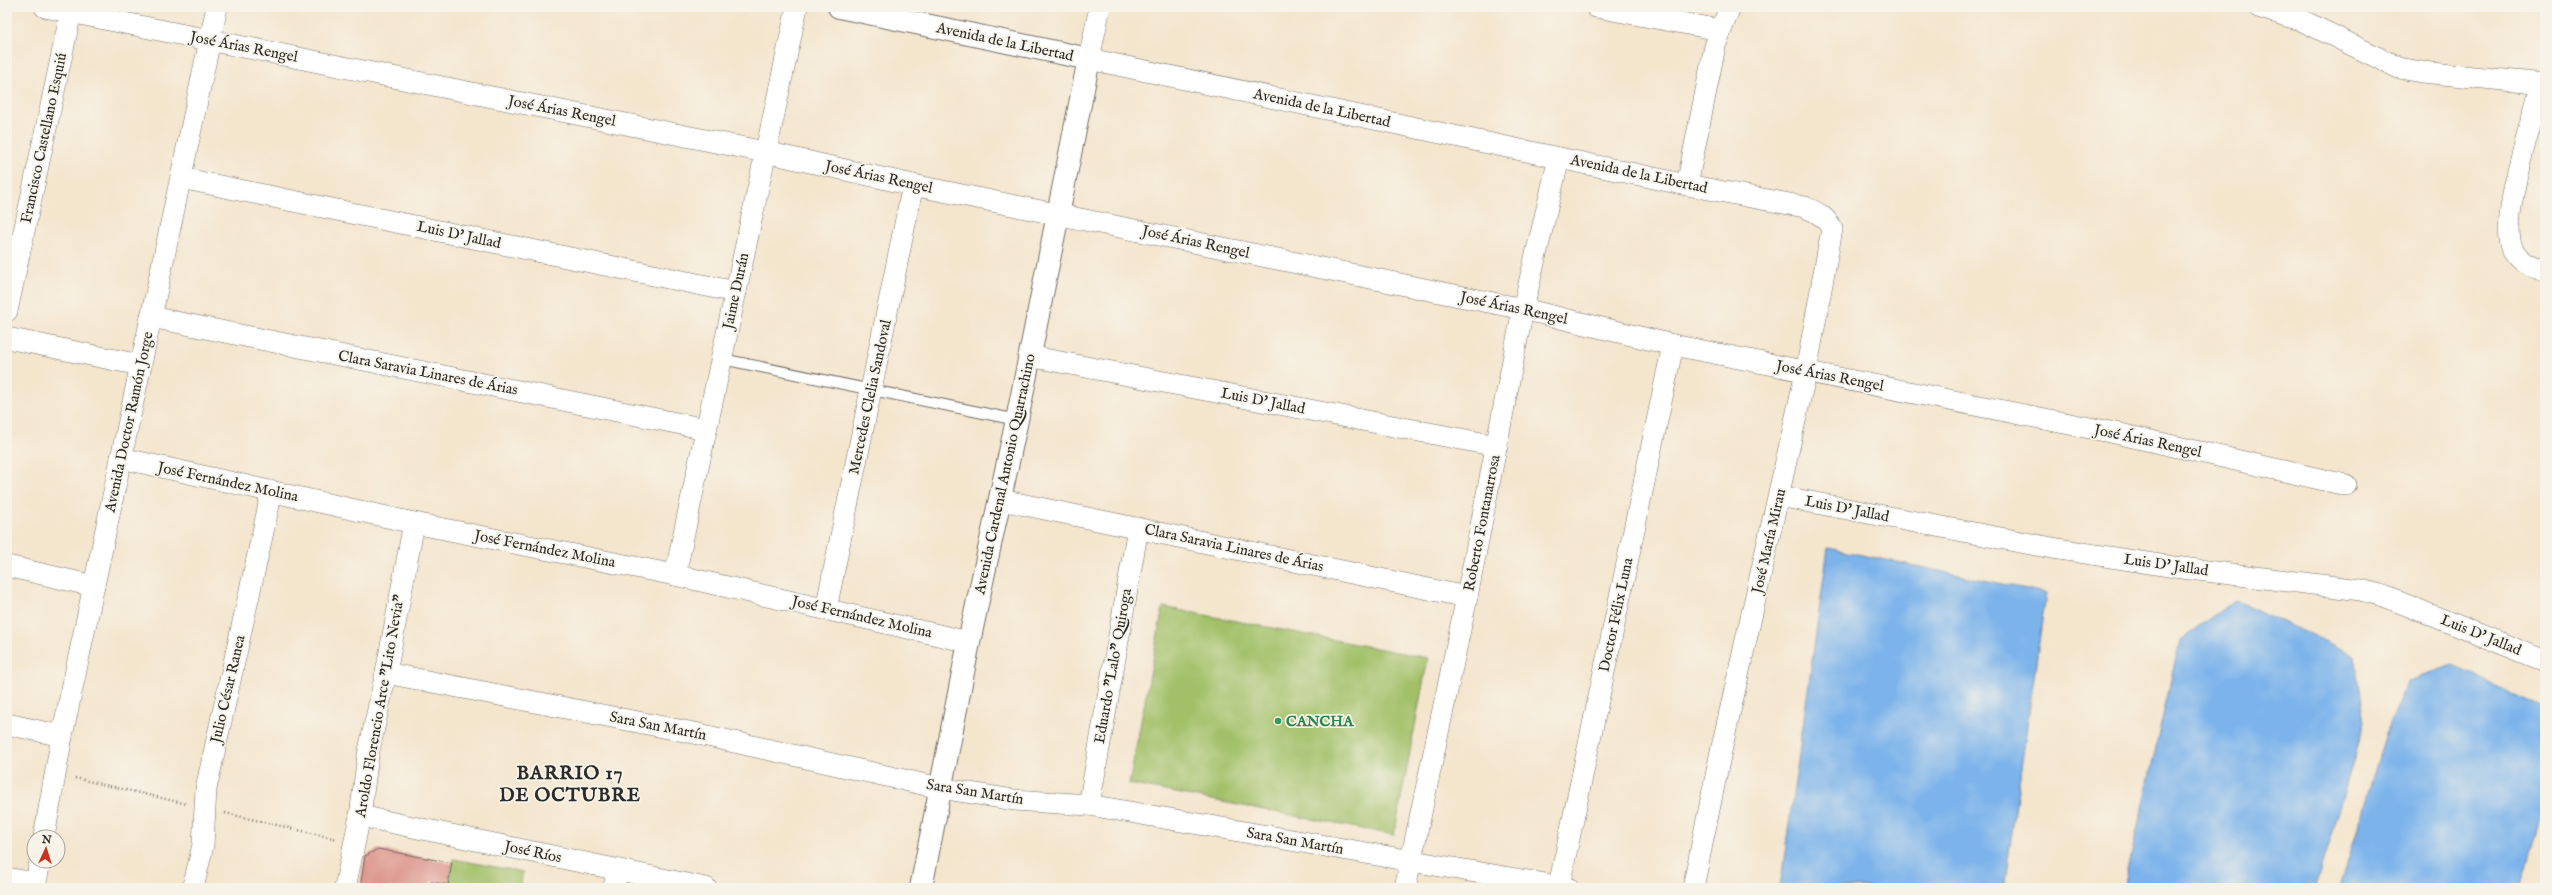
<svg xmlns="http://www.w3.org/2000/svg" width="2552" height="895" viewBox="0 0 2552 895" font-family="'IM FELL English',serif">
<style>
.green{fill:#a1c068;stroke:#66764a}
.water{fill:#7bb3eb;stroke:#536f8b}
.building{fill:#dd958d}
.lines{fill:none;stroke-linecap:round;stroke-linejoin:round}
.lane-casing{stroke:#716c64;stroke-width:12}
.street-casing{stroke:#716c64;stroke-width:22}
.secondary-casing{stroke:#716c64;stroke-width:24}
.path{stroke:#716c64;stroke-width:2.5;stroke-dasharray:1 3;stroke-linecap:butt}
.lane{stroke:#fff;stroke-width:10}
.street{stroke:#fff;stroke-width:21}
.secondary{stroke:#fff;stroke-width:22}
.leisure-dot{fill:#2e9e5b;stroke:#f7f3e8;stroke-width:1.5}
.labels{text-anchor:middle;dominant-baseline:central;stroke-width:3.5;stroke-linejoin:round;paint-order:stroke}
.street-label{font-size:15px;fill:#2b2b2b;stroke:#f7f3e8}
.leisure-label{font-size:15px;font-weight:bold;fill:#27864d;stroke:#f7f3e8;text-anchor:start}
.district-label{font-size:19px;font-weight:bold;letter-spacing:1px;fill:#2b2b2b;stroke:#f7f3e8}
</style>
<rect width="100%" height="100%" fill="#f7f3e8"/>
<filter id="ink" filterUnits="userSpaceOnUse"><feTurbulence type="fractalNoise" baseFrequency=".025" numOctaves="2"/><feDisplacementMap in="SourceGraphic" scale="8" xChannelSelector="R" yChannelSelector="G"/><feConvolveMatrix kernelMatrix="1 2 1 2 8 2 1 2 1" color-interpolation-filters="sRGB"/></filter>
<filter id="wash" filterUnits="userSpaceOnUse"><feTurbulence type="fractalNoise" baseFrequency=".012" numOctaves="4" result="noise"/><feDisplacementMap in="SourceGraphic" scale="16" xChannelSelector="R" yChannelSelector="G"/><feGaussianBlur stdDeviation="0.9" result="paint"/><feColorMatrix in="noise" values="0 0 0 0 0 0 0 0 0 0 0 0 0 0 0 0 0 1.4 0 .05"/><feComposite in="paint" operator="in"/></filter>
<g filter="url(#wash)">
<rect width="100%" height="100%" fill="#f4e5cd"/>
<g class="green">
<path d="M1163 607 1428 658 1394 835 1129 784Z"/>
<path d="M453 859 523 872 520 888H447Z"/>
</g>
<g class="water">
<path d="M1828 548 2046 593 2004 888H1780Z"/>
<path d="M2235 600 2355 655 2365 722 2315 888H2124L2180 640Z"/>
<path d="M2453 665 2545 710V803L2520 888H2340L2386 733 2409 680Z"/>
</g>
<g id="blocks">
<path class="building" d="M378 849 452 863 448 885 431 882 430 888H360L365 856Z"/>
</g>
</g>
<g filter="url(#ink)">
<use href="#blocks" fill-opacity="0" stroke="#716c64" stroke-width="1"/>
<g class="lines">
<defs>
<path id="lane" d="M722 359 1017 420"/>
<g id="street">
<path d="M45 7 765 152 913 185 1523 309 1673 345 2120 434 2346 485"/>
<path d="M1100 7 1089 59 1687 185 1805 207C1818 213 1825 216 1832 229L1806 372 1720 756 1693 888"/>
<path d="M1596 7 1720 30"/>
<path d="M2258 7 2303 21 2399 68 2422 72 2545 84"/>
<path d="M2542 84C2533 116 2498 222 2513 250 2521 263 2531 266 2545 271"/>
<path d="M181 178 736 292"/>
<path d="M1687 185 1715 46 1730 7"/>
<path d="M7 311 71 12"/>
<path d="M151 317 706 429"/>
<path d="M7 338 140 365"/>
<path d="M1029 356 1497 446"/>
<path d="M121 458 414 523 675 575 969 642"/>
<path d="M1779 496 2052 548 2174 567 2361 590 2384 596 2545 661"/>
<path d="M1001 500 1467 597"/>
<path d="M7 566 94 586"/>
<path d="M675 575 797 7"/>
<path d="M826 609 913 185"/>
<path d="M386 673 694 733 940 788 1014 800 1089 805 1568 888"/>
<path d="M7 724 62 736"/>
<path d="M1089 805 1138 528"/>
<path d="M360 816 706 888"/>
<path d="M44 837 62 736 217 7"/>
<path d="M7 878 35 883"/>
<path d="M1559 886 1673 345"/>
<path d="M35 888 40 861"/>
<path d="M193 888 203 845 206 789 272 491"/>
<path d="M345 888 360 816 368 755 386 673 414 523"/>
<path d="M614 888 617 870"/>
<path d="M1405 888 1467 597 1523 309 1559 158"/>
</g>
<path id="secondary" d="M839 7 1089 59 1017 420 969 642 921 888"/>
</defs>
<use href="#lane" class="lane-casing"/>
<use href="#street" class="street-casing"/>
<use href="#secondary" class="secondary-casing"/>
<g class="path">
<path d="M75 778 187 804"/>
<path d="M225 813 337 839"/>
</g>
<use href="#lane" class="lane"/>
<use href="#street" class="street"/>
<use href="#secondary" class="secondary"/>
</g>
</g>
<circle class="leisure-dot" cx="1278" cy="721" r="4"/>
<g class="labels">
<g class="street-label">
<text transform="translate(1005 42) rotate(12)">Avenida de la Libertad</text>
<text transform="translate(244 47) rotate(11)">José Árias Rengel</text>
<text transform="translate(1322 108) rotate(12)">Avenida de la Libertad</text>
<text transform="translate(562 111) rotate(11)">José Árias Rengel</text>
<text transform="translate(44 138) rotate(-78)">Francisco Castellano Esquiú</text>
<text transform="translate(1639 174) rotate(12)">Avenida de la Libertad</text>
<text transform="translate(879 177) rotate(12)">José Árias Rengel</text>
<text transform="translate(459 235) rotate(12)">Luis D' Jallad</text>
<text transform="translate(1196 242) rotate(12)">José Árias Rengel</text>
<text transform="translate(736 291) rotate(-78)">Jaime Durán</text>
<text transform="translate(1514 308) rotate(12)">José Árias Rengel</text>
<text transform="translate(428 373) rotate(11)">Clara Saravia Linares de Árias</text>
<text transform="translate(1830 376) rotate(11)">José Árias Rengel</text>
<text transform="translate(870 397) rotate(-78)">Mercedes Clelia Sandoval</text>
<text transform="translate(1263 401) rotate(11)">Luis D' Jallad</text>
<text transform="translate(129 422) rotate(-78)">Avenida Doctor Ramón Jorge</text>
<text transform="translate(2148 441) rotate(12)">José Árias Rengel</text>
<text transform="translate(1005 474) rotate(-78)">Avenida Cardenal Antonio Quarrachino</text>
<text transform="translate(228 482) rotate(12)">José Fernández Molina</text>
<text transform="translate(1847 509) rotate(11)">Luis D' Jallad</text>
<text transform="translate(1482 523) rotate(-79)">Roberto Fontanarrosa</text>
<text transform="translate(1769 541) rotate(-77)">José María Mirau</text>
<text transform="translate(1234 548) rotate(12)">Clara Saravia Linares de Árias</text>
<text transform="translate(545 549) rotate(11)">José Fernández Molina</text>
<text transform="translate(2166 565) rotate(8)">Luis D' Jallad</text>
<text transform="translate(1616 615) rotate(-78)">Doctor Félix Luna</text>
<text transform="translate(862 617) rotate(13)">José Fernández Molina</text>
<text transform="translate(2481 635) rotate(22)">Luis D' Jallad</text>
<text transform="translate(1113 666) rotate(-80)">Eduardo "Lalo" Quiroga</text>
<text transform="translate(228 689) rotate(-77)">Julio César Ranea</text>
<text transform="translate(380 706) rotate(-80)">Aroldo Florencio Arce "Lito Nevia"</text>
<text transform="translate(658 726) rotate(11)">Sara San Martín</text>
<text transform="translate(975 792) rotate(9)">Sara San Martín</text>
<text transform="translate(1295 841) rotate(10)">Sara San Martín</text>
<text transform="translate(533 852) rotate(12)">José Ríos</text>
</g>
<g class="leisure-label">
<text x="1286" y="721">CANCHA</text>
</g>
<g class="district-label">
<text x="570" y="774">BARRIO 17<tspan x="570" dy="22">DE OCTUBRE</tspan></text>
</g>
</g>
<rect width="2552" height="895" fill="none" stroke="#f7f3e8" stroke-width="24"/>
<g transform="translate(46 849) rotate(4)"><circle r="19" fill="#f7f3e8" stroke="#a5a39c"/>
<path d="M0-3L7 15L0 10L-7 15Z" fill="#c8321e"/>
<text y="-6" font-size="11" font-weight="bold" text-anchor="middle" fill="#2b2b2b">N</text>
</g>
</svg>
